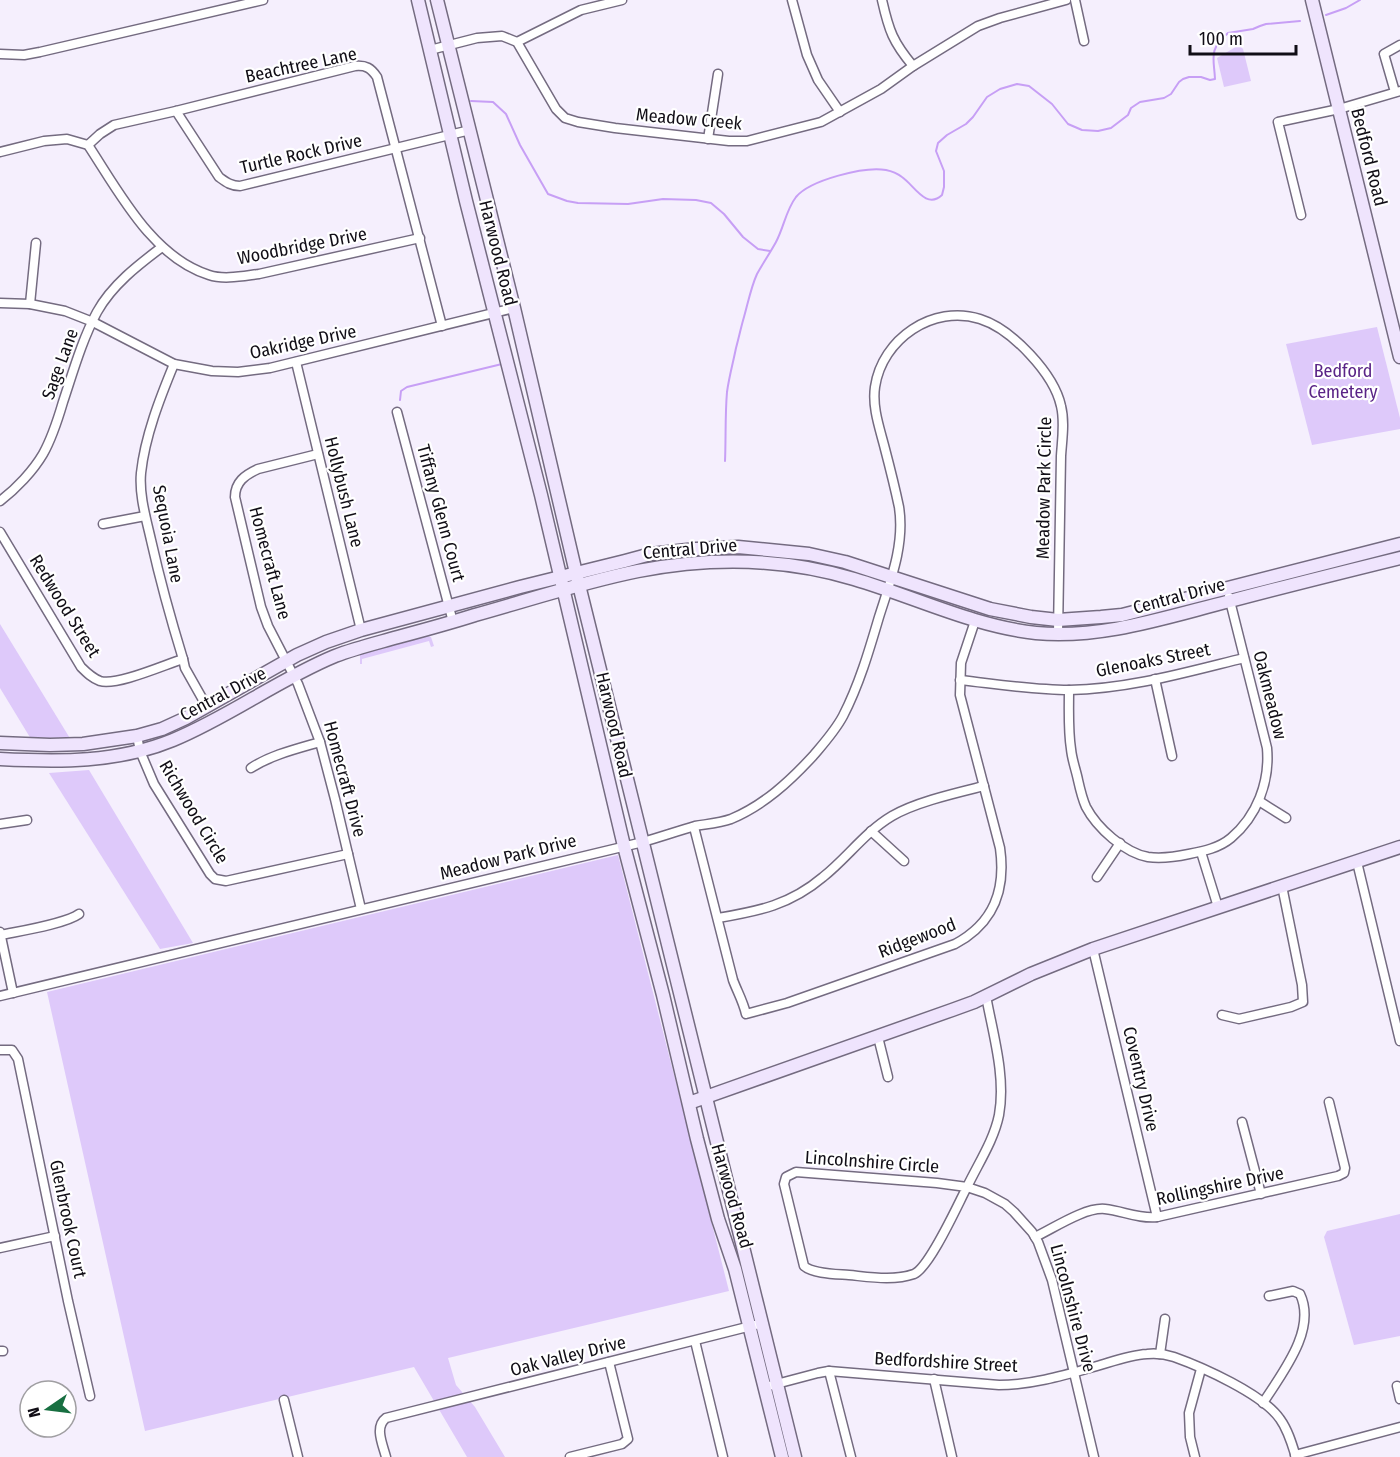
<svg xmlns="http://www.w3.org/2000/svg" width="1400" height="1457" viewBox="0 0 1400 1457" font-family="'Fira Sans Condensed',sans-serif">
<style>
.green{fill:#dec9fa}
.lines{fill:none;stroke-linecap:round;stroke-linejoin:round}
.stream{stroke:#c79ff5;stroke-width:2}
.street-casing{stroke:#746b80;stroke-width:11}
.secondary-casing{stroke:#746b80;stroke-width:15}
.street{stroke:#fff;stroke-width:8}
.secondary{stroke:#efe4fd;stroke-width:12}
.labels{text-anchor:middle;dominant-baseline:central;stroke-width:4.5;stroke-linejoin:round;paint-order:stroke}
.street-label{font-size:18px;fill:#110e16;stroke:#fff}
.park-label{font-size:18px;fill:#5a2487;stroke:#fff}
</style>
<rect width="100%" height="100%" fill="#f5effd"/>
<g class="green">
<path d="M1239 45 1243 49 1251 81 1224 87 1217 58Z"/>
<path d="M1377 327 1400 418V429L1312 445 1286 344Z"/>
<path d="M0 624 71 740 31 739 0 688Z"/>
<path d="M428 636 431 637 434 646 431 647 429 641 362 659V664H360V655L362 653Z"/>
<path d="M89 770 193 943 160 949 49 773Z"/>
<path d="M618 855 729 1291 448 1358 456 1385 475 1407 505 1457H467L414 1367 145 1431 47 992Z"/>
<path d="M1400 1214V1336L1354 1345 1324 1237 1327 1231Z"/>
</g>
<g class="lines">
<g class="stream">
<path d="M1326 15 1346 8 1360 0"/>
<path d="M471 101 493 102 506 114 520 145 548 194 567 201 578 203 628 204 663 199 696 200 711 203 724 214 743 237 758 249 770 251"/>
<path d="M400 400 401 391 407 387 502 364"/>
<path d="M725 461C726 438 725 415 727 392 729 377 733 363 736 348 739 337 741 327 744 317 748 303 751 287 757 274 763 263 770 253 776 242 784 227 786 210 796 197 810 180 865 166 886 170 891 171 898 174 902 177 914 185 926 210 942 195L944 187V171L936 151 938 143 947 135 966 124 973 117 987 97 1000 89 1017 84 1029 86 1052 104 1068 124 1082 130 1098 131 1111 128 1128 115 1131 108 1140 102 1164 98 1171 94 1179 82 1183 79 1189 77H1201L1210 80 1215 79C1214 58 1208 50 1228 33L1253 29 1260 26 1266 24 1300 21"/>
</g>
<defs>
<g id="street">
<path d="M792 0 807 55 818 80 840 112"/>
<path d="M882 0C889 31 893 42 913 66"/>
<path d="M1075 0 1084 41"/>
<path d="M517 42 581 10 622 0"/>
<path d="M430 50 477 38 502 36 517 42 556 109 565 118 578 122 615 128 729 141H747L821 122 881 89 913 66 978 26 1000 18 1066 0"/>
<path d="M0 54 24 55 40 52 263 0"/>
<path d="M1395 92 1384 54 1400 45"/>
<path d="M176 111 219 177C226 182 231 186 240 186L470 130"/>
<path d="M708 139 718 74"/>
<path d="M88 145 100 134 114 125 176 111 355 66C366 65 371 68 377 77L442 326"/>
<path d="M0 152 44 141 67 139 88 145C119 192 152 257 209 275 224 280 243 276 259 274L420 238"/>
<path d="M1301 215 1278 122 1339 109 1400 91"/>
<path d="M0 303 30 304 65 311 93 322 174 364 212 371 238 372 270 368 514 308"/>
<path d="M30 304 36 243"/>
<path d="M296 362 361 630"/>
<path d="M174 364C160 398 145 436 141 473 139 495 146 518 151 540 160 580 171 620 183 659L185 668 207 707"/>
<path d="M397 412 453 622"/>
<path d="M318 454 258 469C245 475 235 482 235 497L261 607 268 626 298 684 320 742 335 799 361 909"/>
<path d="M0 501C16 489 33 471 43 454 52 438 58 419 63 402 73 372 82 340 97 312 112 285 138 265 162 247"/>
<path d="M103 524 145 516"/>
<path d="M0 532 81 667C87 673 92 678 100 681 117 686 164 665 183 659"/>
<path d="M1155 679 1172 756"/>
<path d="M960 680C996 684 1033 690 1069 690 1129 689 1187 672 1244 658"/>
<path d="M1069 690C1069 710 1068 730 1071 749 1072 760 1076 770 1078 780 1080 789 1082 798 1086 807 1097 828 1125 853 1148 857 1162 859 1175 857 1189 854 1204 851 1219 848 1231 838 1257 816 1270 782 1267 748L1229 597"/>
<path d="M137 736 140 751 154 784 210 874 215 879 226 881 348 854"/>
<path d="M251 768C271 755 296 749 320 742"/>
<path d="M1259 801 1286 818"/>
<path d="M0 824 27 820"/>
<path d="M694 827 733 980C737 991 743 1001 746 1014L787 1003 955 944C994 923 1006 890 1000 848L960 695 961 663 975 621"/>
<path d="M871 831 904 861"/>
<path d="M1201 852 1218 907"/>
<path d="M1357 862 1400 1041"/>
<path d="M1097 877 1120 843"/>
<path d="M718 918C759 911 790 905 823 877 847 858 865 832 892 816 916 802 956 793 984 786"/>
<path d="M0 932 13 993"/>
<path d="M1 935C20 931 65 924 79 914"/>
<path d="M1093 949 1157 1217"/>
<path d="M0 996 643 842C660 837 678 831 695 826 707 824 720 823 731 819 764 805 789 782 813 756 824 743 835 731 843 716 859 685 869 651 879 617 890 582 905 545 899 507 895 488 890 468 885 449 880 429 872 408 875 387 882 339 933 304 980 319 1012 329 1054 374 1061 406 1065 422 1062 440 1061 456L1058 633"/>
<path d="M986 996C993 1034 1006 1077 999 1115 994 1140 978 1164 967 1187L985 1193 1005 1204 1014 1212 1032 1232 1038 1242 1052 1280 1094 1457"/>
<path d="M1222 1015 1239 1019 1291 1007 1303 1002 1302 985 1282 886"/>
<path d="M878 1037 888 1077"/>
<path d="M0 1050H12L18 1059 68 1301 90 1396"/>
<path d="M1242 1122 1261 1194"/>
<path d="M796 1172 937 1183 967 1187C958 1204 930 1267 914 1274 894 1281 870 1277 849 1275 837 1274 813 1274 804 1266L784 1184 786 1177Z"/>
<path d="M1035 1237C1054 1228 1085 1207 1105 1209 1123 1211 1139 1219 1157 1217L1338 1176 1344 1173 1345 1168 1329 1102"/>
<path d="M0 1248 55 1236"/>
<path d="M695 1341 723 1457"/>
<path d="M0 1351H3"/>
<path d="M1160 1354 1165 1319"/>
<path d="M829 1371 851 1457"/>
<path d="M934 1379 952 1457"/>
<path d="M1397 1386 1400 1399"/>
<path d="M765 1387 818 1373 829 1371 999 1385C1032 1385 1065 1375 1097 1366 1114 1361 1130 1355 1147 1354 1156 1353 1165 1354 1174 1357 1202 1367 1263 1394 1280 1419 1288 1430 1292 1444 1296 1457"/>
<path d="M284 1400 298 1457"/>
<path d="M1263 1403C1282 1373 1317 1330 1300 1294L1293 1291 1269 1296"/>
<path d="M1295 1455 1400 1427"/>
<path d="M386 1457C383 1445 374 1427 386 1418L755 1325"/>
<path d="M570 1457 622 1444 628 1439 609 1362"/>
<path d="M1195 1457 1190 1437 1189 1413 1201 1369"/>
</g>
<g id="secondary">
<path d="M418 0 466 201 541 495 624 846 663 995 697 1139 718 1219 735 1269 782 1457"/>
<path d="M437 0 514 308 576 573 795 1457"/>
<path d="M1312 0 1400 357"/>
<path d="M0 743 50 745 83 744 137 736 162 729 186 718 297 655 326 642 361 630 520 587 625 561 651 554 696 549 738 547 809 554 845 562 990 609 1031 617 1058 620 1101 617 1122 615 1400 544"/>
<path d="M0 759C59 762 117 763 173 740 229 717 279 679 335 656 356 648 377 643 398 637 424 630 450 623 475 615 529 600 583 582 638 571 710 557 784 558 854 579 915 597 973 626 1036 633 1103 639 1166 617 1230 601 1286 586 1343 572 1400 558"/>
<path d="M689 1103 952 1010 974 1002 1031 974 1093 949 1400 847"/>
</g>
</defs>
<use href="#street" class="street-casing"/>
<use href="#secondary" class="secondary-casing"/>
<use href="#street" class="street"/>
<use href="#secondary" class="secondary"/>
</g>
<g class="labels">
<g class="street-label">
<text transform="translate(301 65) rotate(-12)">Beachtree Lane</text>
<text transform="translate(689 119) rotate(5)">Meadow Creek</text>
<text transform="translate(301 154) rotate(-13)">Turtle Rock Drive</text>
<text transform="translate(1369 157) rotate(76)">Bedford Road</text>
<text transform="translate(302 246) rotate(-11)">Woodbridge Drive</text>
<text transform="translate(498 253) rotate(76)">Harwood Road</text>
<text transform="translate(303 342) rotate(-12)">Oakridge Drive</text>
<text transform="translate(60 364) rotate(-70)">Sage Lane</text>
<text transform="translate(1044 488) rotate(-89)">Meadow Park Circle</text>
<text transform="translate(344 492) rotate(76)">Hollybush Lane</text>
<text transform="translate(441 513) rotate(75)">Tiffany Glenn Court</text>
<text transform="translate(168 534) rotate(79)">Sequoia Lane</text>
<text transform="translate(690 549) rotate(-5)">Central Drive</text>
<text transform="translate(270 563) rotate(75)">Homecraft Lane</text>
<text transform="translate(1179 596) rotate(-15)">Central Drive</text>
<text transform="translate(65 606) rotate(58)">Redwood Street</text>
<text transform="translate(1153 660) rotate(-11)">Glenoaks Street</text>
<text transform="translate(223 694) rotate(-28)">Central Drive</text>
<text transform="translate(1270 695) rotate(76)">Oakmeadow</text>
<text transform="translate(614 725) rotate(77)">Harwood Road</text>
<text transform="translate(345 779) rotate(75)">Homecraft Drive</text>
<text transform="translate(194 812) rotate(59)">Richwood Circle</text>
<text transform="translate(508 857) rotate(-14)">Meadow Park Drive</text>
<text transform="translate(917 938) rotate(-21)">Ridgewood</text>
<text transform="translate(1141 1079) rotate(77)">Coventry Drive</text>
<text transform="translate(872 1162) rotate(4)">Lincolnshire Circle</text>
<text transform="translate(1220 1186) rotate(-12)">Rollingshire Drive</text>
<text transform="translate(732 1196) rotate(74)">Harwood Road</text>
<text transform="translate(68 1219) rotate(78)">Glenbrook Court</text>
<text transform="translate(1073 1308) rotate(75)">Lincolnshire Drive</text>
<text transform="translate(568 1356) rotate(-14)">Oak Valley Drive</text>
<text transform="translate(946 1362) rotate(3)">Bedfordshire Street</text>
</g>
<g class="park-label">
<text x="1343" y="371">Bedford<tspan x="1343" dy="21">Cemetery</tspan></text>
</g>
</g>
<g transform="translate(48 1409) rotate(256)"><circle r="28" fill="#ffffff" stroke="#a09fa2" stroke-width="1.5"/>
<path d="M0-4.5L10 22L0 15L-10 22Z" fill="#186f41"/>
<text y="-9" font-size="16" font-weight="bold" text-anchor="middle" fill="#110e16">N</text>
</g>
<path d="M1190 45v9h106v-9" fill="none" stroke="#110e16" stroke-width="3"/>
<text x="1199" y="45" font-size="18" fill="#110e16" stroke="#ffffff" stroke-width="4.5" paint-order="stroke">100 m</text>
</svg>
